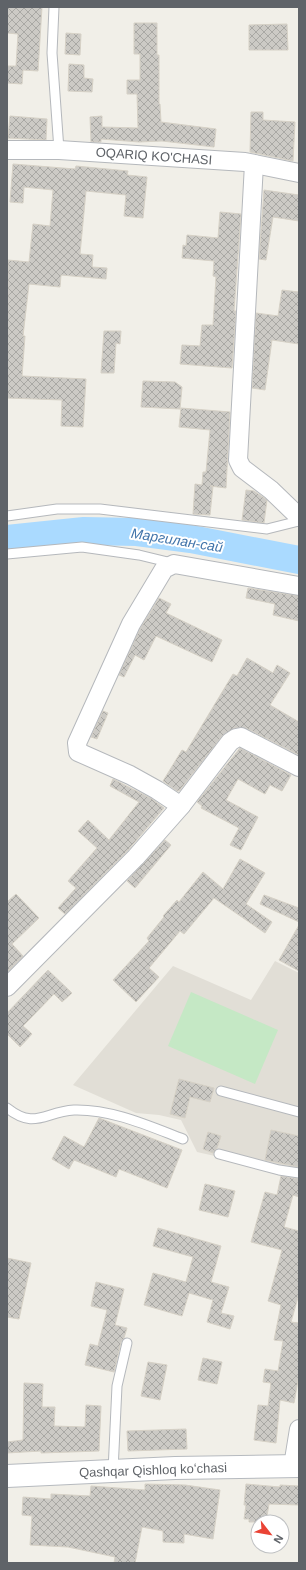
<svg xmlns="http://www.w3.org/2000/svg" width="306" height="1570" viewBox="0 0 306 1570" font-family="Arial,sans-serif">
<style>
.education{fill:#e1ded6}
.garden{fill:#c5e8c5}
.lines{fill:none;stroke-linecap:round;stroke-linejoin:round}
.river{stroke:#aadaff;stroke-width:28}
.building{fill:url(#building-cross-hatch);stroke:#d6d1c6}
.lane-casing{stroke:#b5b8bc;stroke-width:11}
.street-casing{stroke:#b5b8bc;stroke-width:20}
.secondary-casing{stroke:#b6babf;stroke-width:24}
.lane{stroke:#fff;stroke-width:9}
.street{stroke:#fff;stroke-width:18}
.secondary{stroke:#fff;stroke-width:22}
.labels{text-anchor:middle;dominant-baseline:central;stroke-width:4;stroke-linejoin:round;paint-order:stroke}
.street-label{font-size:13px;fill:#5f6368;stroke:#fff}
.water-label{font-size:14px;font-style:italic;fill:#4174aa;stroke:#fff}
</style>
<defs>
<pattern id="building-cross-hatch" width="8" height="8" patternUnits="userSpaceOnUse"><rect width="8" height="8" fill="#cccac5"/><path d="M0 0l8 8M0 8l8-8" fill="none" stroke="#a9a8a4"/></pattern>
</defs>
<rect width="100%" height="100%" fill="#f1efe8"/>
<path class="education" d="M275 961 299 973V1175L197 1152 181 1120 159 1115 136 1113 73 1085 173 966 251 1000Z"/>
<path class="garden" d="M191 992 278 1030 255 1084 168 1046Z"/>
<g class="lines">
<path class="river" d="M7 539 84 531 137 532 191 539 299 560"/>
</g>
<g class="building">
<path d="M7 7H42L38 71 23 70 22 84 7 83V66H16L18 34 7 33Z"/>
<path d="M134 23H157V55H159V104H160L161 122 216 129 214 147 162 141 139 142 101 139V142H91L90 117 102 116V127L138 128 137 94H127V80H140V54H134Z"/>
<path d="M287 24 288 50H249V25Z"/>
<path d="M66 33 81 34 80 55 65 54Z"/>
<path d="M69 64 84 65V78L93 79 92 92 68 91Z"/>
<path d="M251 112H263V120L295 122 293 161 250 152Z"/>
<path d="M10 116 47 119 46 140 8 138Z"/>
<path d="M13 164 75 169 76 166 128 171 127 175 147 177 143 218 124 216 126 195 86 191 80 254 93 255 92 267 107 268 106 279 61 275 60 287 29 284 23 336H25L22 376 86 379 83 427 61 426 62 400 7 398 8 260 29 262 33 224 50 226 53 190 24 187 23 203 10 202Z"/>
<path d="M264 190 299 195V221L273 217 266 260 259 259Z"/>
<path d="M220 212 241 214 234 311H236L232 368 180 364 182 345 200 346 202 325H213L216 277 213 276 214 261 182 258 183 245 186 246 187 235 218 238Z"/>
<path d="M282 290 299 292V344L272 340 265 390 252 388 256 313 278 316Z"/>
<path d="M104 331H121L120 344 116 343 114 373H101Z"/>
<path d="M143 381 175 382 182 387 180 409 141 407Z"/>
<path d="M181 408 230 412 226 488 210 486H213L210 515 193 514 195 484 202 485 203 472H206L210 430 179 427Z"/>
<path d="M246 490 254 491 267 500 264 523 242 520Z"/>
<path d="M248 588 299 596V621L273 615 275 604 246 598Z"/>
<path d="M159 598 171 604 166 613 222 640 212 662 156 636 144 660 135 655 124 677 119 675 140 629Z"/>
<path d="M247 658 273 673 277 665 290 673 270 705 299 722V755L246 728H234L222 736 179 791H177L163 781 182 750 186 752 233 674 237 676Z"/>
<path d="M103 711 108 713 97 739 91 737Z"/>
<path d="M240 748 291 775 282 791 270 785 265 794 238 779 226 800 258 817 241 850 230 845 239 828 201 808 202 806 197 802Z"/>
<path d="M113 779 152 799 164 808 128 850 65 914 58 908 76 888 68 881 97 848 78 831 88 820 109 840 139 802 110 786Z"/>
<path d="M165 840 171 845 135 888 127 881Z"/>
<path d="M240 859 265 873 246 904 272 922 265 933 214 898 184 934 180 931 149 968 159 977 136 1002 113 980 149 941 147 938 164 917 163 916 177 900 179 902 203 872 223 889Z"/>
<path d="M16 894 39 918 12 944 23 956 7 972V902Z"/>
<path d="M264 895 299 908V922L260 904Z"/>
<path d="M299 925V971L279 960Z"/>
<path d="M48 970 72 993 62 1002 54 994 23 1026 32 1034 20 1047 7 1034V1013Z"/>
<path d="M179 1079 214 1088 210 1102 190 1097 185 1118 170 1114Z"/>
<path d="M99 1118 182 1150 167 1188 119 1169 116 1177 74 1160 69 1169 52 1159 64 1136 84 1147Z"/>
<path d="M271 1130 299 1136V1167L265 1160Z"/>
<path d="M208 1132 221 1136 217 1148 213 1153 203 1149Z"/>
<path d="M281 1176 299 1179V1197L293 1195 284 1227 299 1231V1294L291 1322 299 1323V1375L294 1403 280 1400 276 1443 254 1440 258 1405 268 1406 271 1383 263 1382 265 1369 278 1371 283 1341 274 1340 281 1305 268 1301 282 1250 251 1242 265 1192 277 1195Z"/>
<path d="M205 1184 235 1191 228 1217 199 1210Z"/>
<path d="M158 1228 221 1246 211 1282 229 1287 221 1313 234 1316 230 1329 207 1322 213 1300 189 1293 182 1316 144 1305 153 1273 186 1282 193 1257 153 1246Z"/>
<path d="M7 1258 31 1263 19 1319 7 1317Z"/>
<path d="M96 1282 124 1289 115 1325 127 1328 124 1338 121 1342 114 1372 85 1365 90 1344 98 1346 107 1310 91 1306Z"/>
<path d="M203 1358 222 1362 217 1384 198 1380Z"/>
<path d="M148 1362 167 1365 160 1400 141 1396Z"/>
<path d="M24 1383 43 1384 42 1407H55L54 1426 85 1427 86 1405 101 1406 99 1451 41 1453V1451L7 1453V1442L23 1440Z"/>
<path d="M186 1429 187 1449 128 1451 127 1431Z"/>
<path d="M145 1484 185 1485 220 1490 213 1539 184 1534V1543L163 1542V1531L142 1527 135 1563H114L115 1557 68 1547 30 1545 32 1516 22 1515 23 1497 51 1499V1494L90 1496 91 1486 145 1490Z"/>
<path d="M246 1484 280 1487V1485L299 1486V1505L269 1504 266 1522H249V1519H244L246 1505H244Z"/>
</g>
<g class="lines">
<defs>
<g id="lane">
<path d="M54 7 52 53 59 150"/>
<path d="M7 516 57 509H100L267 529 299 521"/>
<path d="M7 554 82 547 139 555 172 563"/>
<path d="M221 1091 299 1112"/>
<path d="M7 1108C35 1130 44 1112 74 1110 112 1109 149 1126 183 1139"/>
<path d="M219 1154 279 1170 299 1173"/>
<path d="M113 1471 117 1386 127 1343"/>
</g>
<g id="street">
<path d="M7 150H59L245 162 299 173"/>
<path d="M254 164 238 460 242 468 271 490 299 517"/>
<path d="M181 806 157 790 130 775 78 752 77 743 131 624 164 569 174 564 299 586"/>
<path d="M7 987 136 857 181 806 230 742 236 738 241 737 299 767"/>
<path d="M293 1466 299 1429"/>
</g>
<path id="secondary" d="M7 1476 175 1468 299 1466"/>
</defs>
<use href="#lane" class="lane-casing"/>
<use href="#street" class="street-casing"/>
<use href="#secondary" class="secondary-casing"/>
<use href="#lane" class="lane"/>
<use href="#street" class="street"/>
<use href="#secondary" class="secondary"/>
</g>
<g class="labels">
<g class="street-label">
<text transform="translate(154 156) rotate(4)">OQARIQ KO'CHASI</text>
<text transform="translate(153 1470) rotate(-2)">Qashqar Qishloq koʻchasi</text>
</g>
<g class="water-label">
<text transform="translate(177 540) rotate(9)">Маргилан-сай</text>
</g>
</g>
<rect width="306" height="1570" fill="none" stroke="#5f6368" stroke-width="16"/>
<g transform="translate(270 1534) rotate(121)"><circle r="19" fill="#ffffff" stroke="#bfc1c3"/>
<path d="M0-3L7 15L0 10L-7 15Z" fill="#ea4335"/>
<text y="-6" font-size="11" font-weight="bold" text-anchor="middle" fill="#5f6368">N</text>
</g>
</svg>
